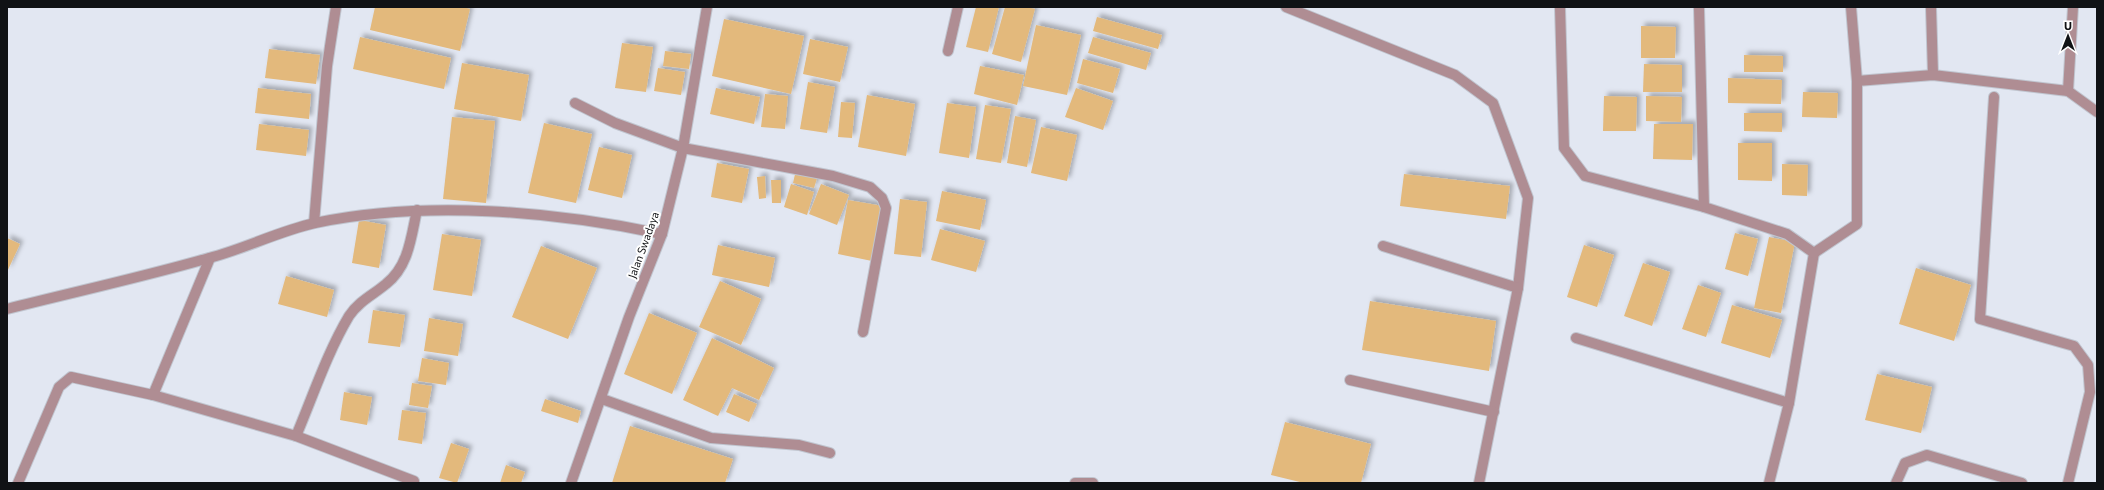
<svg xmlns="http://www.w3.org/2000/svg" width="2104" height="490" viewBox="0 0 2104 490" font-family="Commissioner,sans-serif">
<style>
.building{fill:#e3b97c;filter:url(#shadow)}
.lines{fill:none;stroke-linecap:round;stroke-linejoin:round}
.minor-casing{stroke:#c0c5cf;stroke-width:12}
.minor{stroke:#af8d93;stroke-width:10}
.labels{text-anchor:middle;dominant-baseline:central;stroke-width:4;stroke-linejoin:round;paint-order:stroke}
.street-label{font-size:11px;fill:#101215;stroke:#fff}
</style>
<defs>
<filter id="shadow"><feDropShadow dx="3.5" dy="-3.5" stdDeviation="2" flood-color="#0004"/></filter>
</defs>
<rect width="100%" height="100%" fill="#e2e7f2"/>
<g class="building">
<path d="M375 7H463L470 9 460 51 370 30Z"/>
<path d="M976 7H999L988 52 966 47Z"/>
<path d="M1005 7H1027L1035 9 1021 62 992 54Z"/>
<path d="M1097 17 1162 35 1158 49 1093 31Z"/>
<path d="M724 19 804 36 791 94 712 76Z"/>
<path d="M1036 25 1081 35 1067 95 1023 86Z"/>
<path d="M1641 26 1676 27 1675 58H1641Z"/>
<path d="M360 37 451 58 444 89 353 69Z"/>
<path d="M1093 37 1151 53 1146 70 1088 53Z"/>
<path d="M810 39 848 47 840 82 803 74Z"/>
<path d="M622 43 653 47 646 92 615 88Z"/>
<path d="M269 49 320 55 316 84 265 78Z"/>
<path d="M665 51 691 54 689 69 663 66Z"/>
<path d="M1744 55 1783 56V72H1744Z"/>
<path d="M1083 59 1120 69 1113 93 1077 83Z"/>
<path d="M462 63 529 75 521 121 454 109Z"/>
<path d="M1644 64 1682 65V92H1643Z"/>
<path d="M980 66 1024 75 1017 105 974 94Z"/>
<path d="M658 68 685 72 681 95 654 91Z"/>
<path d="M1728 78 1782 80 1781 104 1728 103Z"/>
<path d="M808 82 835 87 827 133 800 129Z"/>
<path d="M258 88 311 94 309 119 255 113Z"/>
<path d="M716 88 760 97 754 124 710 114Z"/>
<path d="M1076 88 1113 101 1103 130 1065 117Z"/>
<path d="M1803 92 1838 93 1837 118 1802 117Z"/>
<path d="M765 94 788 96 785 129 761 127Z"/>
<path d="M867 95 915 104 906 156 858 147Z"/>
<path d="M1604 96 1637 97 1636 131H1603Z"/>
<path d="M1646 96 1682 97 1681 122 1646 121Z"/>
<path d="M841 102 855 103 852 138 838 137Z"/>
<path d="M947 103 976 107 969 158 939 153Z"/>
<path d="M985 105 1011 109 1001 163 976 159Z"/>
<path d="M1744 113H1782V132L1744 131Z"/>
<path d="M1015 116 1036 120 1027 167 1007 163Z"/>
<path d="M452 117 495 121 486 203 443 199Z"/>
<path d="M544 123 592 134 576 203 528 193Z"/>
<path d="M259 124 309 130 306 156 256 150Z"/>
<path d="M1654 124H1693L1692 160 1653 159Z"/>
<path d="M1041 127 1077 135 1067 181 1031 173Z"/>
<path d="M1738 143H1772V181L1738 180Z"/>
<path d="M599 147 632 155 622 198 588 190Z"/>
<path d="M717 163 749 169 742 203 711 197Z"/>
<path d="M1782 164 1808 165 1807 196 1782 195Z"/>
<path d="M796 170 818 175 814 188 793 183Z"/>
<path d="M1404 174 1510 186 1506 219 1400 206Z"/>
<path d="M765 176 766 198 759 199 757 177Z"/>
<path d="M771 180H781V203H772Z"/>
<path d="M791 184 814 192 807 215 784 207Z"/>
<path d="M821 184 849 195 837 225 809 214Z"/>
<path d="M942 191 986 200 980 230 936 221Z"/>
<path d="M900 199 927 202 921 257 894 254Z"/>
<path d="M848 200 883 206 872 261 838 254Z"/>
<path d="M359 220 386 225 379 268 352 263Z"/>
<path d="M940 229 985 241 976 272 931 260Z"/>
<path d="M1735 233 1758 239 1748 276 1725 269Z"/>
<path d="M442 234 481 240 472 296 433 290Z"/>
<path d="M1769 237 1795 242 1781 313 1754 308Z"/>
<path d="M7 238 20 244 7 272Z"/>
<path d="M718 245 775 258 769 287 712 275Z"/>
<path d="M1584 245 1614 255 1597 307 1567 297Z"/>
<path d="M541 246 597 268 568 339 512 317Z"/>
<path d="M1643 263 1670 272 1652 326 1624 316Z"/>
<path d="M1916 268 1971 285 1954 341 1899 324Z"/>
<path d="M286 276 334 290 327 317 278 304Z"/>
<path d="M720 281 761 299 741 345 699 327Z"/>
<path d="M1698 285 1721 293 1706 337 1682 329Z"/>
<path d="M1370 301 1496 321 1489 371 1362 350Z"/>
<path d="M1732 305 1782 320 1770 358 1721 343Z"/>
<path d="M373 310 405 315 400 347 368 343Z"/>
<path d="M649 313 697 333 672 394 624 374Z"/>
<path d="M429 318 463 324 458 356 424 351Z"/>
<path d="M712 338 774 368 759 400 732 388 718 416 683 400Z"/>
<path d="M422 358 449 363 446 385 418 381Z"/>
<path d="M1877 374 1932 387 1921 433 1865 420Z"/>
<path d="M412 383 432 386 428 408 409 405Z"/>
<path d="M344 392 372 397 367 425 340 420Z"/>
<path d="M734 394 757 404 749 422 726 412Z"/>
<path d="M545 399 581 411 578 423 541 411Z"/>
<path d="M402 410 426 413 422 444 398 440Z"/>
<path d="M1285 422 1371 444 1361 483H1304L1271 475Z"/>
<path d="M630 426 733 459 725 483H612Z"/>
<path d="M451 443 469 449 457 483 439 478Z"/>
<path d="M506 465 525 472 521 483H500Z"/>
</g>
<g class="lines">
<defs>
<g id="minor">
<path d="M1286 7 1455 75 1493 103 1528 198 1518 288 1479 483"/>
<path d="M1560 7 1564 148 1585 176 1704 207 1787 234 1814 253 1789 403"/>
<path d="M1699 7 1704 207"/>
<path d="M1931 7 1933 75"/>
<path d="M948 51 958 7"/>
<path d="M1857 81 1933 75 2068 91 2097 112"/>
<path d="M2068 91 2073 7"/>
<path d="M1994 97 1980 319 2074 346 2088 365 2090 392 2068 483"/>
<path d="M575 103 615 123 683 148 833 176 870 187 882 198 886 208 863 332"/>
<path d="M314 223 327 66 336 7"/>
<path d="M1383 246 1518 288"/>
<path d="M1814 253 1857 224V81L1851 7"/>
<path d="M7 309C74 292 143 277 209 258 244 249 279 231 315 223 425 200 553 211 662 234"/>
<path d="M1576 338 1789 403 1769 483"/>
<path d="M1350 380 1494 412"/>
<path d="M153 395 210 258"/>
<path d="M602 399 711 438 799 445 830 453"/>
<path d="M296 436C313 396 327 353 349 316 359 301 373 295 386 284 409 266 411 237 417 210"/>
<path d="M18 483 59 387 71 377 153 395 296 436 414 481"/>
<path d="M571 483 629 317 662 234 683 148 707 7"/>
<path d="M1075 483H1093"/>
<path d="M1896 483 1905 463 1927 455 2022 483"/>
</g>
</defs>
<use href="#minor" class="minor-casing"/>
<use href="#minor" class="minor"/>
</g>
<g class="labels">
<g class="street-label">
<text transform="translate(643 245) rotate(-70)">Jalan Swadaya</text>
</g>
</g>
<rect width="2104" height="490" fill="none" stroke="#101215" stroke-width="16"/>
<g transform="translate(2068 36)" stroke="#ffffff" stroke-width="3" paint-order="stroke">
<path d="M0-3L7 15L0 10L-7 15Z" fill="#101215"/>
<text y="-6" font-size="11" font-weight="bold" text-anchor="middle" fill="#101215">U</text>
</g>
</svg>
